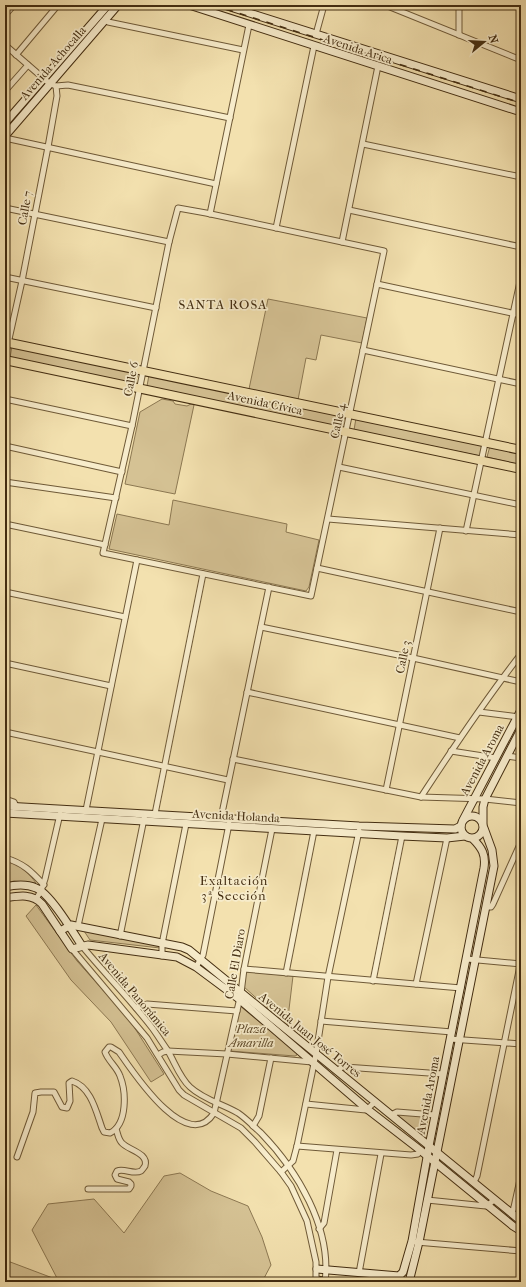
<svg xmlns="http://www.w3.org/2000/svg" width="526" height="1287" font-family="'IM FELL French Canon',serif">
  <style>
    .green { fill: #d5c294; stroke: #8c7852 }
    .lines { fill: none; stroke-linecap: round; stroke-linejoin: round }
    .street-casing { stroke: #6f5a38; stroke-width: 7 }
    .secondary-casing { stroke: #432d11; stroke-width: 9 }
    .primary-casing { stroke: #432d11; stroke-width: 10 }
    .street { stroke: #f7eccb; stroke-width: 5 }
    .secondary { stroke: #f7eccb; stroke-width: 7 }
    .primary { stroke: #f3e1af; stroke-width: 8 }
    .rail { stroke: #432d11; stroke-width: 1.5; stroke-dasharray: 7 7; stroke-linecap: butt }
    .labels { text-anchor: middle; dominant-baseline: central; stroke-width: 3.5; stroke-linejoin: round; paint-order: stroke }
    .street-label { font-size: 12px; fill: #432d11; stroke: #f7eccb }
    .park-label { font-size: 12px; font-style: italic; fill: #604b2b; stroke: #f7eccb }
    .neighbourhood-label { font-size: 13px; letter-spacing: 1px; fill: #432d11; stroke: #f7eccb }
  </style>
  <rect width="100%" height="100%" fill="#f3e1af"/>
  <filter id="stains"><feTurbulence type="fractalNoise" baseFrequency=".005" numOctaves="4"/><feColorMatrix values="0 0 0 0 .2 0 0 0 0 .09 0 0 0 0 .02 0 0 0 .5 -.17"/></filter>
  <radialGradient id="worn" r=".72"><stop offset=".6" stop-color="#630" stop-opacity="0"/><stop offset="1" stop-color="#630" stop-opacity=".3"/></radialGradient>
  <g class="green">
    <polygon points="268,299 367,318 362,343 321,335 316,360 306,358 298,400 249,389"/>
    <polygon points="12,346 138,373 135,384 10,358"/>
    <polygon points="149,375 345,416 342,428 147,386"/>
    <polygon points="162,399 173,401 175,404 187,406 191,404 194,405 175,494 125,484 140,412"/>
    <polygon points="356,418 482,444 480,456 354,430"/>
    <polygon points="490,446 521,452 521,465 487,457"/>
    <polygon points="173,500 287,524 286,532 319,540 309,587 306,591 109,549 117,514 169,525"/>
    <path d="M5,861C18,863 29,873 36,883L14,881L5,883Z"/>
    <polygon points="36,905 77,961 129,1019 164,1074 151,1082 111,1022 71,980 26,916"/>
    <polygon points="82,928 160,944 160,948 90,940"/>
    <polygon points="248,972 293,976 287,1026 243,986 245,973"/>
    <polygon points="240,1006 297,1053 297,1055 295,1056 230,1051"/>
    <polygon points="399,1114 425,1116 428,1118 425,1136 421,1137 396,1116"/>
    <polygon points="180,1173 211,1191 248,1206 262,1237 271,1265 262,1282 5,1282 5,1260 58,1280 32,1230 48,1204 94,1199 124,1233 164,1176"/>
  </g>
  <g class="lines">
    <defs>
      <g id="street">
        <polyline points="385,5 521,60"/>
        <polyline points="5,15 14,5"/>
        <polyline points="105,20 108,22 243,50"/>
        <polyline points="316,34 324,5"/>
        <polyline points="459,35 459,5"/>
        <polyline points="5,45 50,84 56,86 68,85 230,118"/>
        <polyline points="16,55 58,5"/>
        <polyline points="5,91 28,65"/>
        <polyline points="5,138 216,184"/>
        <polyline points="363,144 521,177"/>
        <polyline points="5,208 169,242"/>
        <polygon points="178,208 206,213 384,251 311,596 103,553 132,426 169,242"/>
        <polyline points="349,210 521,247"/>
        <polyline points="210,214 249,25"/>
        <polyline points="276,228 314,46"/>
        <polyline points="342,242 378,66"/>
        <polyline points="5,277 156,308"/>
        <polyline points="377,284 521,315"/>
        <polyline points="363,350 521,384"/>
        <polyline points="5,357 22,281 48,147 57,96 56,86"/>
        <polyline points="5,399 132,426"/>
        <polyline points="5,446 122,472"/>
        <polyline points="339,467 521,505"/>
        <polyline points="5,482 116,498"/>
        <polyline points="328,519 521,535"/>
        <polyline points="5,524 105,545"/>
        <polyline points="466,531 521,277"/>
        <polyline points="317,568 521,612"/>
        <polyline points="5,592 125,617"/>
        <polyline points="261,627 413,658 521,682"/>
        <polyline points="5,663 111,686"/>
        <polyline points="247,692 460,738"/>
        <polyline points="479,712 519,717"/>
        <polyline points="5,732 228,780"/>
        <polyline points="451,751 496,758"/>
        <polyline points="507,756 521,758"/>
        <polyline points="233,759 421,797 485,799 521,803"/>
        <polyline points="386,790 440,528"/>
        <path d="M421,797C453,748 485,700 521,654"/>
        <polyline points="5,799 14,802 16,806"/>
        <polyline points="86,810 137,560"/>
        <polyline points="155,814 203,574"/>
        <polyline points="221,818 269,587"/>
        <path d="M5,858C23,863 31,871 44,885"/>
        <polyline points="36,899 41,891 45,879 60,814"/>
        <polyline points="486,907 491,907 493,904 521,842"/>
        <polyline points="78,926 102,819"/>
        <polyline points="120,936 145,814"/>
        <path d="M82,946C105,974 131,1000 153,1029C158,1036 163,1044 168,1051C175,1063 180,1078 190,1087C204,1100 223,1104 238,1113C247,1119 254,1127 261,1133C297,1170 332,1228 325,1282"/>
        <polyline points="72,949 147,1038 179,1090 184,1095 241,1128 255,1142 281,1172 291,1186 307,1221 316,1262 316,1282"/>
        <polyline points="162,956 162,944 186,824"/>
        <polyline points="467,959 521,964"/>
        <polyline points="196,967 203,955 229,824"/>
        <polyline points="244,969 461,988"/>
        <polyline points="286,973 314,831"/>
        <polyline points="373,981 402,836"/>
        <polyline points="416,984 447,838"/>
        <polyline points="136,1008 140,1006 147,1004 237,1011"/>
        <polyline points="321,1021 452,1032"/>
        <polyline points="450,1039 521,1044"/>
        <polyline points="158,1055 163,1052 168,1051 227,1054 312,1062"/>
        <polyline points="337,1071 342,1067 345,1067 443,1074"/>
        <polyline points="306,1104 366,1110 375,1102"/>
        <polyline points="391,1115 397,1112 435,1115"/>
        <polyline points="253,1126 259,1116 271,1058"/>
        <polyline points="297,1146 411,1155 418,1154 420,1150"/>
        <path d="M17,1157L33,1112L35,1093L41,1092H54L62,1107L67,1108L70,1101L69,1083L72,1081C91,1087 96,1111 102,1128L104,1132L110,1133C128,1124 126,1091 120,1076C117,1067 108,1061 105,1052L109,1047H111L119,1052C133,1072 187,1155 214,1113L241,993L244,969L272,829"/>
        <polyline points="281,1172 293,1161 297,1146 316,1054 328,977 359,831"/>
        <polyline points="474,1182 477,1176 521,961"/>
        <path d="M88,1189H129L131,1186V1184L129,1182L117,1179L115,1175L117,1171C124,1168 134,1175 141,1171C143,1169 144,1167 145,1166C149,1153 128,1150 122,1143C118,1139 118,1134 116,1129"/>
        <polyline points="427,1200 486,1206 488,1205 494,1200"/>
        <polyline points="512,1214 514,1207 521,1175"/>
        <polyline points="319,1229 324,1223 337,1150"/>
        <polyline points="416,1242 521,1251"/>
        <polyline points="359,1273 381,1154"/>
      </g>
      <g id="secondary">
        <polyline points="189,5 521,112"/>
        <polyline points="224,5 521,99"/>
        <polyline points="5,123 108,5"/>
        <polyline points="5,136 118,5"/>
        <polyline points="5,806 359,826 455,829 461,826"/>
        <polyline points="5,813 402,836 447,838 465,836"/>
        <circle cx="472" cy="827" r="11"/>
        <polyline points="463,820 521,710"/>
        <polyline points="483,825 483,807 485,799 521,729"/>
        <path d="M5,887C14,885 27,884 36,888C50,893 73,932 82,946"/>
        <path d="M5,898C18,896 32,893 42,904L72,949L88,945L177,957L196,967L239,999L367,1109L420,1150L513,1226L521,1231"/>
        <polyline points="60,931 71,925 182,947 189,950 521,1221"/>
        <path d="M317,1269L399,1276L403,1272L412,1241L429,1146L484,868C486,855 482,848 473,839"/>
        <polyline points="317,1280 329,1282"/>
        <polyline points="409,1282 419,1242 494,866 492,850 484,828"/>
      </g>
      <g id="primary">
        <polyline points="5,342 521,450"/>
        <polyline points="5,360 521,469"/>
      </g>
    </defs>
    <use href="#street" class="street-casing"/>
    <use href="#secondary" class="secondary-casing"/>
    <use href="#primary" class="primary-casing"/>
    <use href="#street" class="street"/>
    <use href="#secondary" class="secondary"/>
    <use href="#primary" class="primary"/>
    <polyline class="rail" points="213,5 521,103"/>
  </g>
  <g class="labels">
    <g class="street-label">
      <text transform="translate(358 49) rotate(18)">Avenida Arica</text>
      <text transform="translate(53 63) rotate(-49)">Avenida Achocalla</text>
      <text transform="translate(25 208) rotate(-79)">Calle 7</text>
      <text transform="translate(131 379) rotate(-79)">Calle 6</text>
      <text transform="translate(265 403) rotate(12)">Avenida Cívica</text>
      <text transform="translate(338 421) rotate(-78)">Calle 4</text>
      <text transform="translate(403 657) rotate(-78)">Calle 3</text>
      <text transform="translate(482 760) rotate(-62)">Avenida Aroma</text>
      <text transform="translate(236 816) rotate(3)">Avenida Holanda</text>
      <text transform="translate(235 964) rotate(-80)">Calle El Diaro</text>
      <text transform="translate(135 994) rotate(50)">Avenida Panorámica</text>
      <text transform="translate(310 1035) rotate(39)">Avenida Juan José Torres</text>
      <text transform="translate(428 1095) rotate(-79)">Avenida Aroma</text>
    </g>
    <g class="park-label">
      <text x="251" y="1029">Plaza<tspan x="251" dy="14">Amarilla</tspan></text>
    </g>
    <g class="neighbourhood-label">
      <text x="223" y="304">SANTA ROSA</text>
      <text x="234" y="880">Exaltación<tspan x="234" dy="15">3ª Sección</tspan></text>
    </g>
  </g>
  <rect width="526" height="1287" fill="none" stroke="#f3e1af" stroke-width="20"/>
  <rect x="6" y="6" width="514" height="1275" fill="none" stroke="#432d11" stroke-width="2"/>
  <rect x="10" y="10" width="506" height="1267" fill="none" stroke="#432d11"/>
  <g transform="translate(484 42) rotate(72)" stroke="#f7eccb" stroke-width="3" paint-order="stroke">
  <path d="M0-3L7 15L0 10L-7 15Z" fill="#432d11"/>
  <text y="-6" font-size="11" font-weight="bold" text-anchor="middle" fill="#432d11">N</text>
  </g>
  <rect width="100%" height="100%" filter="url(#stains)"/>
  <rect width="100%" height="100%" fill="url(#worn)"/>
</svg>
